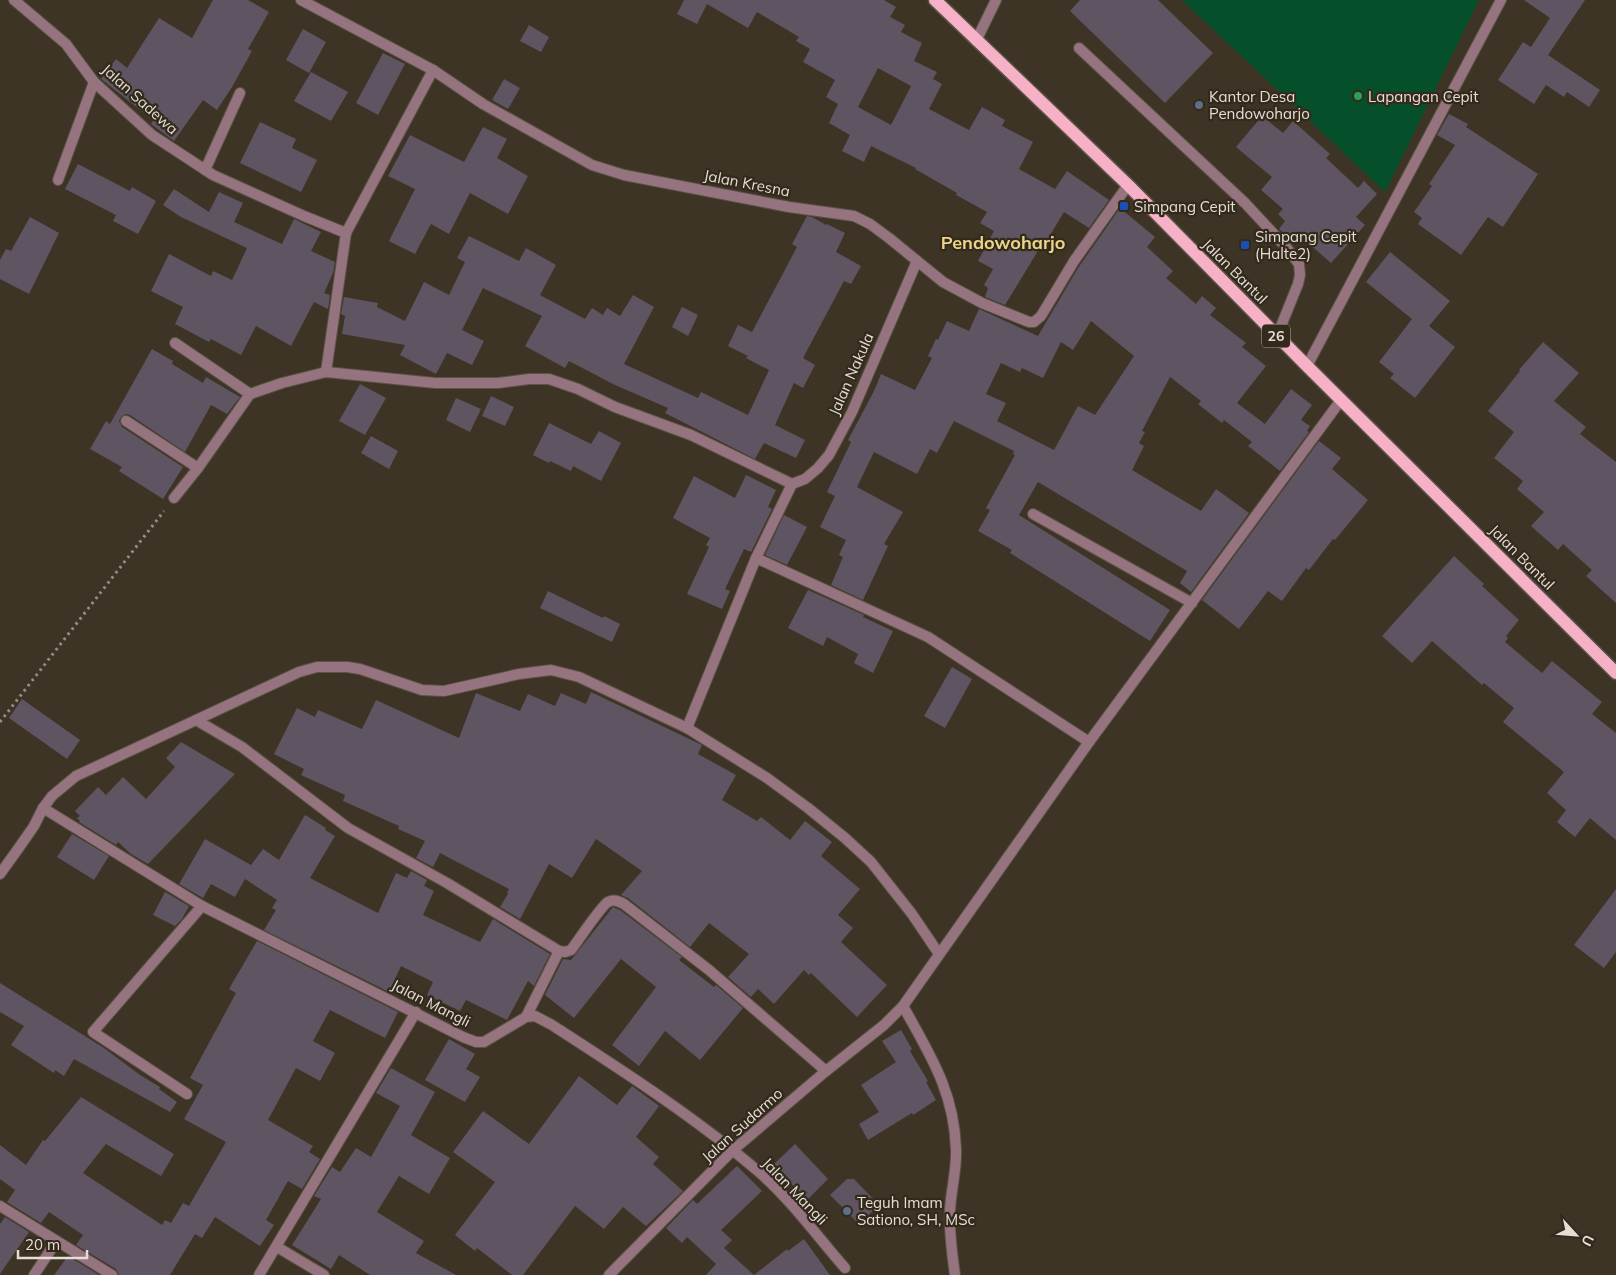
<svg xmlns="http://www.w3.org/2000/svg" width="1616" height="1275" font-family="Mulish,sans-serif">
  <style>
    .green { fill: #064f2b }
    .building { fill: #5f5462; fill-rule: evenodd }
    .lines { fill: none; stroke-linecap: round; stroke-linejoin: round }
    .service-casing { stroke: #5b5346; stroke-width: 12 }
    .minor-casing { stroke: #5b5346; stroke-width: 12 }
    .primary-casing { stroke: #5b5346; stroke-width: 15 }
    .path { stroke: #968e84; stroke-width: 3; stroke-dasharray: 2.5 4; stroke-linecap: butt }
    .service { stroke: #96747f; stroke-width: 10 }
    .minor { stroke: #96747f; stroke-width: 10 }
    .primary { stroke: #f6b1c7; stroke-width: 12 }
    .leisure-dot { fill: #2e9e5b; stroke: #332a1c; stroke-width: 2 }
    .service-dot { fill: #5c6f8a; stroke: #332a1c; stroke-width: 2 }
    .transit-dot { fill: #1a4fb4; stroke: #332a1c; stroke-width: 2 }
    .labels { text-anchor: middle; dominant-baseline: central; stroke-width: 4.5; stroke-linejoin: round; paint-order: stroke }
    .shield { fill: #332a1c; stroke: #afa89e; stroke-width: 1 }
    .shield-label { font-size: 14px; font-weight: bold; fill: #e4ded6 }
    .poi-label { font-size: 15px; fill: #e4ded6; stroke: #332a1c; text-anchor: start }
    .street-label { font-size: 15px; fill: #e4ded6; stroke: #332a1c }
    .quarter-label { font-size: 18px; font-weight: bold; fill: #ecd487; stroke: #332a1c }
  </style>
  <rect width="100%" height="100%" fill="#3d3426"/>
  <polygon class="green" points="1182,0 1479,0 1385,192"/>
  <g class="building">
    <polygon points="213,0 248,0 269,12 248,49 252,51 232,87 217,110 203,100 174,141 151,124 153,120 101,79 116,59 127,68 159,18 192,38"/>
    <path d="M684,0H884L896,7L890,17L905,25L901,32L922,43L914,61L937,72L933,79L942,84L929,109L969,130L982,107L1005,120L1002,126L1033,142L1019,169L1055,189L1067,171L1109,200L1089,228L1064,212L1043,247L1041,246L1005,305L985,297L988,288L984,285L993,269L978,261L994,231L980,223L987,212L956,195L957,193L915,169L916,168L871,146L864,162L842,151L850,135L829,123L838,104L826,97L835,80L803,62L810,49L796,41L799,37L757,12L748,28L707,4L697,24L677,14ZM878,68L911,86L891,125L858,107Z"/>
    <polygon points="1080,0 1158,0 1213,53 1165,103 1070,11"/>
    <polygon points="1524,0 1585,0 1548,55 1600,90 1589,107 1567,92 1564,97 1546,85 1534,104 1498,80 1523,42 1531,47 1550,18"/>
    <polygon points="529,25 549,37 541,52 520,41"/>
    <polygon points="303,29 326,42 309,73 286,60"/>
    <polygon points="383,53 405,64 378,115 356,103"/>
    <polygon points="311,72 348,92 331,121 294,101"/>
    <polygon points="504,79 520,88 508,109 492,100"/>
    <polygon points="1449,114 1468,124 1466,127 1538,174 1503,227 1488,217 1461,255 1418,224 1422,218 1414,212 1432,186 1429,184 1455,145 1437,135"/>
    <polygon points="1262,116 1283,133 1293,121 1330,154 1326,158 1358,188 1364,181 1377,194 1356,217 1365,225 1331,263 1299,235 1293,242 1279,229 1285,221 1278,214 1283,209 1261,190 1272,177 1236,147"/>
    <polygon points="260,122 296,139 292,148 317,160 301,192 240,163"/>
    <polygon points="483,127 507,139 497,158 528,176 508,214 470,193 449,234 431,224 415,254 389,241 415,189 388,176 410,135 464,162"/>
    <polygon points="78,164 130,191 132,187 156,201 138,234 113,221 116,215 65,189"/>
    <polygon points="174,189 209,212 219,192 243,203 234,222 282,244 294,219 321,232 311,251 335,262 333,273 324,293 330,295 328,309 314,302 291,346 256,326 241,355 211,339 209,342 175,324 183,307 151,291 169,254 211,276 213,271 232,280 247,248 181,217 163,205"/>
    <path d="M1120,208L1155,237L1147,247L1173,271L1166,278L1196,304L1202,296L1216,308L1210,315L1246,343L1242,347L1266,366L1237,403L1265,424L1291,389L1312,405L1301,420L1310,426L1307,431L1309,432L1280,471L1248,446L1252,442L1224,420L1222,423L1198,404L1201,401L1170,377L1142,431L1145,432L1139,443L1144,446L1132,470L1201,511L1216,489L1249,513L1191,592L1180,583L1187,571L1038,482L1019,515L1170,610L1150,641L1010,553L1012,550L978,531L990,510L986,508L1015,455L1013,454L1014,451L954,421L937,453L930,449L917,474L874,452L857,487L903,512L884,544L888,546L863,600L831,585L843,557L839,555L846,540L820,527L835,496L827,492L851,442L848,440L874,391L881,374L915,390L932,358L928,356L936,339L938,340L947,321L969,331L979,309L1038,336L1078,268ZM1091,321L1134,356L1095,415L1078,406L1054,450L997,421L1006,403L986,394L1001,363L1020,372L1022,368L1043,378L1061,342L1073,350Z"/>
    <polygon points="807,216 812,217 826,225 827,224 845,233 836,252 861,266 851,284 844,281 803,358 815,365 803,388 794,383 775,425 805,440 796,458 764,443 755,459 665,413 668,408 615,385 569,361 565,368 525,346 542,316 483,288 462,330 484,341 472,365 447,353 436,374 400,355 405,345 342,334 345,316 341,314 344,297 378,303 377,307 405,321 424,282 449,295 465,262 457,258 469,236 519,261 526,248 556,265 540,295 585,319 592,308 603,315 607,308 620,316 633,295 654,307 624,364 698,398 701,392 748,415 769,370 746,358 748,356 728,346 738,325 752,332 797,247 792,244"/>
    <polygon points="30,217 59,233 29,294 0,279 0,260 6,249 11,251"/>
    <polygon points="1390,252 1450,301 1429,326 1455,347 1415,398 1390,378 1394,374 1379,362 1412,319 1366,282"/>
    <polygon points="682,307 698,315 688,336 672,327"/>
    <polygon points="1543,342 1579,373 1554,401 1586,427 1580,434 1616,462 1616,603 1586,576 1592,570 1563,544 1558,550 1531,526 1544,512 1517,489 1523,481 1494,458 1514,432 1488,411 1520,371 1519,370"/>
    <polygon points="152,349 173,361 172,364 203,383 206,377 240,397 227,414 211,405 185,452 130,415 126,414 121,417 119,421 122,427 183,467 163,499 119,471 122,467 90,449 106,421 110,424"/>
    <polygon points="360,384 386,398 365,435 339,421"/>
    <polygon points="491,396 514,407 505,426 482,416"/>
    <polygon points="456,398 481,409 470,432 446,420"/>
    <polygon points="549,423 591,444 599,431 621,443 601,481 573,466 571,471 550,461 549,463 533,455"/>
    <polygon points="371,436 398,451 389,469 361,453"/>
    <polygon points="1319,441 1341,458 1332,469 1368,500 1335,540 1333,539 1309,570 1306,568 1282,601 1268,591 1239,629 1202,600"/>
    <polygon points="746,475 776,490 768,507 772,509 751,552 744,549 725,589 730,591 722,609 687,594 709,547 706,545 710,538 673,518 694,476 735,498"/>
    <polygon points="784,515 807,527 787,565 765,555"/>
    <polygon points="1454,556 1484,584 1482,586 1519,620 1506,636 1508,638 1505,642 1542,673 1552,661 1602,702 1592,714 1616,733 1616,840 1590,818 1575,837 1557,822 1566,810 1547,793 1564,772 1503,722 1514,708 1484,683 1482,685 1432,641 1412,663 1382,636"/>
    <polygon points="808,590 864,615 863,617 893,631 873,673 854,663 858,654 827,637 823,646 788,628"/>
    <polygon points="548,591 603,618 604,616 620,624 612,642 540,608"/>
    <polygon points="952,667 972,679 945,728 924,716"/>
    <polygon points="591,692 702,745 698,754 736,775 722,800 757,821 761,817 790,840 805,821 832,842 821,856 860,889 838,915 853,928 841,942 887,985 857,1017 811,973 809,975 804,970 774,1004 758,989 751,997 728,977 749,954 709,923 690,947 628,898 621,895 642,871 596,839 572,878 549,864 520,919 500,907 508,894 507,893 509,889 440,853 433,867 416,858 425,841 398,829 399,826 343,801 345,795 301,775 304,769 274,754 297,708 315,717 318,710 362,729 376,700 459,738 476,693 520,711 528,694 555,706 561,693 586,704"/>
    <polygon points="22,699 80,740 67,759 9,718"/>
    <polygon points="181,742 235,774 148,864 131,854 118,842 116,845 79,822 80,821 77,818 80,816 75,811 98,787 106,795 123,777 146,799 175,767 166,758"/>
    <polygon points="305,815 326,828 325,830 335,836 310,878 378,913 396,873 407,878 411,871 427,880 424,886 434,891 423,915 480,942 493,919 550,954 534,986 528,981 507,1020 466,1000 460,1011 427,995 433,982 401,966 389,992 264,930 276,910 272,908 277,900 245,879 235,897 211,884 203,898 179,884 205,839 251,865 263,849 279,860"/>
    <polygon points="72,834 109,856 94,880 57,857"/>
    <polygon points="1616,889 1616,952 1604,968 1574,945"/>
    <polygon points="165,892 189,906 182,919 175,926 153,915"/>
    <polygon points="613,907 620,910 682,957 679,960 714,987 716,985 743,1008 700,1060 665,1031 639,1066 612,1045 656,987 621,959 574,1018 545,995 563,959 571,960"/>
    <polygon points="257,941 398,1012 385,1038 330,1010 313,1041 335,1053 320,1081 296,1068 268,1120 313,1146 309,1152 320,1159 302,1189 288,1181 266,1220 274,1225 260,1246 215,1217 202,1238 195,1234 170,1275 119,1275 116,1269 76,1245 83,1235 49,1212 41,1223 7,1202 15,1190 0,1179 0,1145 26,1165 43,1140 45,1141 81,1097 174,1154 161,1176 106,1144 83,1173 162,1225 165,1220 171,1223 183,1203 189,1206 226,1142 184,1119 203,1085 190,1078 236,993 229,989"/>
    <polygon points="0,983 104,1048 140,1075 160,1087 159,1089 177,1102 170,1112 74,1059 64,1076 55,1070 54,1073 11,1045 24,1026 0,1012"/>
    <polygon points="901,1030 912,1049 910,1051 928,1081 926,1082 936,1100 913,1115 912,1113 868,1140 859,1124 879,1112 861,1085 896,1062 882,1041"/>
    <polygon points="449,1039 475,1054 466,1069 480,1077 465,1102 425,1080"/>
    <polygon points="391,1068 435,1092 411,1135 450,1158 429,1194 399,1176 377,1212 424,1241 416,1253 456,1275 370,1275 339,1255 331,1269 292,1245 321,1199 314,1196 332,1167 340,1172 356,1148 371,1157 400,1106 376,1093"/>
    <polygon points="579,1076 617,1105 632,1086 659,1106 636,1137 659,1157 653,1164 683,1191 646,1226 623,1207 604,1229 575,1206 523,1275 512,1275 477,1248 475,1251 455,1235 495,1182 453,1152 483,1111 529,1144"/>
    <polygon points="795,1144 828,1179 807,1200 773,1165"/>
    <polygon points="737,1166 762,1191 721,1230 732,1240 724,1248 754,1275 706,1275 716,1264 687,1237 682,1243 666,1228 693,1200 697,1204"/>
    <polygon points="847,1179 854,1179 879,1205 859,1224 830,1195"/>
    <polygon points="5,1217 29,1232 0,1274 0,1224"/>
    <polygon points="804,1239 830,1275 754,1275 787,1249 788,1251"/>
    <polygon points="68,1256 99,1275 54,1275"/>
  </g>
  <g class="lines">
    <defs>
      <polyline id="service" points="1033,514 1192,603"/>
      <g id="minor">
        <polyline points="14,0 66,44 94,82 152,135 213,175 304,216 346,233"/>
        <polyline points="301,0 433,70 483,104 592,165 624,175 789,207 854,216 870,224 889,238 943,282 982,303 1029,322 1034,322 1041,316 1074,261 1128,185"/>
        <polyline points="976,41 996,0"/>
        <polyline points="1079,48 1245,203 1286,247 1299,264 1300,275 1298,284 1277,336"/>
        <polyline points="205,170 240,93"/>
        <polyline points="58,180 94,82"/>
        <polyline points="175,343 250,394"/>
        <polyline points="1307,366 1501,0"/>
        <polyline points="326,372 346,233 433,70"/>
        <polyline points="126,421 198,468"/>
        <polyline points="792,484 805,479 818,468 829,455 852,412 917,261"/>
        <polyline points="174,498 198,468 250,394 282,383 326,372 435,383 498,383 529,379 549,379 578,389 615,407 691,435 792,484"/>
        <polyline points="756,558 928,637 1089,742"/>
        <path d="M196,720L242,747L348,828L447,883L559,951L565,952L571,950C578,941 601,906 608,902C614,899 618,901 624,904L709,970L826,1071"/>
        <polyline points="687,728 756,558 792,484"/>
        <path d="M43,808L202,906L463,1037L476,1042H484L526,1017L535,1016L552,1025C623,1071 695,1117 759,1172C791,1200 817,1236 845,1268"/>
        <polyline points="0,874 18,849 34,826 43,808 52,796 76,776 299,672 317,667 347,667 360,669 422,690 444,691 519,674 551,670 579,677 687,728 767,778 808,808 845,838 871,862 912,914 939,954"/>
        <path d="M903,1006C930,1055 954,1091 956,1149C957,1169 951,1190 950,1210C949,1231 952,1254 955,1275"/>
        <polyline points="526,1017 559,951"/>
        <polyline points="187,1094 93,1032 202,906"/>
        <polyline points="0,1206 112,1275"/>
        <polyline points="277,1247 324,1275"/>
        <polyline points="34,1275 56,1242"/>
        <polyline points="259,1275 416,1012"/>
        <polyline points="609,1275 732,1151 826,1071 884,1025 903,1006 1089,742 1341,400"/>
      </g>
      <polyline id="primary" points="935,0 1128,185 1307,366 1616,673"/>
    </defs>
    <use href="#service" class="service-casing"/>
    <use href="#minor" class="minor-casing"/>
    <use href="#primary" class="primary-casing"/>
    <polyline class="path" points="0,722 164,511"/>
    <use href="#service" class="service"/>
    <use href="#minor" class="minor"/>
    <use href="#primary" class="primary"/>
  </g>
  <circle class="leisure-dot" cx="1358" cy="96" r="5"/>
  <g class="service-dot">
    <circle cx="1199" cy="105" r="5"/>
    <circle cx="847" cy="1211" r="5"/>
  </g>
  <g class="transit-dot">
    <rect x="1119" y="201" width="10" height="10" rx="2.5"/>
    <rect x="1240" y="240" width="10" height="10" rx="2.5"/>
  </g>
  <g class="labels">
    <rect class="shield" x="1262" y="324.5" width="28" height="23" rx="4"/>
    <g class="shield-label">
      <text x="1276" y="336">26</text>
    </g>
    <g class="poi-label">
      <text x="1209" y="96">Kantor Desa<tspan x="1209" dy="17">Pendowoharjo</tspan></text>
      <text x="1368" y="96">Lapangan Cepit</text>
      <text x="1134" y="206">Simpang Cepit</text>
      <text x="1255" y="236">Simpang Cepit<tspan x="1255" dy="17">(Halte2)</tspan></text>
      <text x="857" y="1202">Teguh Imam<tspan x="857" dy="17">Sationo, SH, MSc</tspan></text>
    </g>
    <g class="street-label">
      <text transform="translate(140 99) rotate(42)">Jalan Sadewa</text>
      <text transform="translate(747 183) rotate(11)">Jalan Kresna</text>
      <text transform="translate(1235 271) rotate(45)">Jalan Bantul</text>
      <text transform="translate(851 374) rotate(-66)">Jalan Nakula</text>
      <text transform="translate(1522 557) rotate(45)">Jalan Bantul</text>
      <text transform="translate(431 1003) rotate(27)">Jalan Mangli</text>
      <text transform="translate(742 1125) rotate(-42)">Jalan Sudarmo</text>
      <text transform="translate(795 1191) rotate(46)">Jalan Mangli</text>
    </g>
    <g class="quarter-label">
      <text x="1003" y="242">Pendowoharjo</text>
    </g>
  </g>
  <g transform="translate(1576 1235) rotate(116)" stroke="#332a1c" stroke-width="4" paint-order="stroke">
  <path d="M0-4L9 19L0 12L-9 19Z" fill="#e4ded6"/>
  <text y="-8" font-size="14" font-weight="bold" text-anchor="middle" fill="#e4ded6">U</text>
  </g>
  <path d="M18 1250v8h69v-8" fill="none" stroke="#e4ded6" stroke-width="2.5"/>
  <text x="25" y="1250" font-size="15" fill="#e4ded6" stroke="#332a1c" stroke-width="4" paint-order="stroke">20 m</text>
</svg>
